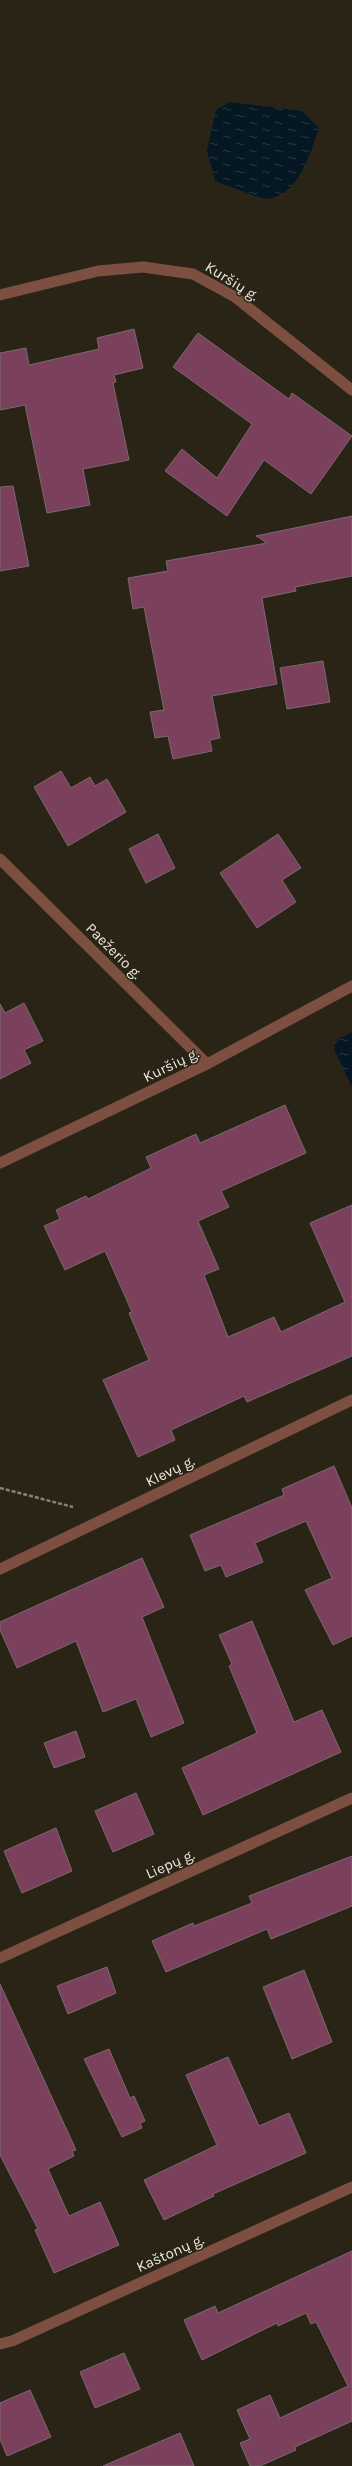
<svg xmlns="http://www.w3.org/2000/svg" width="352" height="2466" font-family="Karla,sans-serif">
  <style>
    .water { fill: url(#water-ripples) }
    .building { fill: #7b415c; stroke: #7b6970 }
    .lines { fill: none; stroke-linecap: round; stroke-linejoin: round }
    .path { stroke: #888378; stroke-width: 2.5; stroke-dasharray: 4 2; stroke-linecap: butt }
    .minor { stroke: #7d4f41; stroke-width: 11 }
    .labels { text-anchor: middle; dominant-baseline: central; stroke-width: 3; stroke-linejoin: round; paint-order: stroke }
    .street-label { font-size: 15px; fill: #ebe8df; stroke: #2a2417 }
  </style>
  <defs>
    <pattern id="water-ripples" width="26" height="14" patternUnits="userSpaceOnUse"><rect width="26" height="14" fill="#041723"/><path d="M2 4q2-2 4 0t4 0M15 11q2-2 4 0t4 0" fill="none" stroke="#293942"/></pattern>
  </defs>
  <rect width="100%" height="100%" fill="#2a2417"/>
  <g class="water">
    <path d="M230,102L302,111L319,128C310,154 299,195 267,199C260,199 224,184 215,181L207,150L216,110Z"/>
    <polygon points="352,1032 352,1087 333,1047 339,1039"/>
  </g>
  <g class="building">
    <polygon points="134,329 143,368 114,375 116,382 113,383 129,460 83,469 90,505 47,513 25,405 0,410 0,353 26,348 29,365 99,349 97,338"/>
    <polygon points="198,333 289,399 292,393 352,436 311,494 264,460 227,516 165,471 182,449 217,478 252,424 173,367"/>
    <polygon points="13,486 29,566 0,571 0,487"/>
    <polygon points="352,516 352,576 295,587 296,591 262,598 277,684 212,696 220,738 210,740 212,751 173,759 168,736 155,738 150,712 164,710 144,607 133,609 128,578 168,571 166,561 267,543 256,536"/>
    <polygon points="323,661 330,702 287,709 280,668"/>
    <polygon points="61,771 71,788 90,777 95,786 107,779 126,812 68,846 34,787"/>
    <polygon points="158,834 175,868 146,883 129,849"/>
    <polygon points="278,834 301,868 282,880 296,902 257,928 220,873"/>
    <polygon points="24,1003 43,1041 24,1050 31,1063 0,1079 0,1004 5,1013"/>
    <polygon points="285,1105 306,1153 221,1191 229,1207 198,1221 219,1269 204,1275 228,1337 274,1317 281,1332 345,1302 310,1223 352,1205 352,1356 247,1402 244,1396 171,1430 175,1440 138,1457 103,1380 149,1360 129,1313 132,1312 105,1251 65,1270 44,1226 60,1219 56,1210 86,1196 88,1199 151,1168 146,1157 196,1134 200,1143"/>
    <polygon points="334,1466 352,1508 352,1636 333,1645 305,1590 332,1578 306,1521 255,1543 263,1562 226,1577 221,1565 205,1571 190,1535 284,1495 282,1489"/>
    <polygon points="142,1558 164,1607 142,1617 184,1723 151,1737 136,1699 103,1712 76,1641 17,1668 0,1630 0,1622"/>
    <polygon points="252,1621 294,1722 322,1710 341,1752 203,1815 182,1768 257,1733 229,1666 232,1664 219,1635"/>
    <polygon points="76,1731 85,1757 54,1768 44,1743"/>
    <polygon points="136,1793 154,1834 113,1852 95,1811"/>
    <polygon points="56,1828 72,1871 22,1893 4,1851"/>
    <polygon points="352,1856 352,1906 271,1939 267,1929 166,1972 152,1941 193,1923 194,1926 252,1903 249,1896"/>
    <polygon points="107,1967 116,1993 68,2014 57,1986"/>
    <polygon points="304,1970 332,2042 292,2059 263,1987"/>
    <polygon points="0,1984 76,2150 72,2151 74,2156 48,2169 69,2216 100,2202 119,2245 54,2273 35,2230 38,2229 0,2155"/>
    <polygon points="109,2049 130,2098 134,2096 145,2121 140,2123 142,2128 122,2137 84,2059"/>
    <polygon points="228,2057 259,2126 289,2113 306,2153 213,2194 214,2196 164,2220 144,2180 217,2145 186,2075"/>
    <polygon points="352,2251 352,2421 295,2447 296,2450 260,2466 250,2466 240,2443 250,2439 237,2410 270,2395 280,2418 348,2386 316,2322 311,2324 306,2313 278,2326 277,2323 202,2360 184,2320 215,2306 218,2313"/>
    <polygon points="124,2353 140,2389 95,2408 80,2372"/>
    <polygon points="30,2390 51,2437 7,2456 0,2439 0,2403"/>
    <polygon points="180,2433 194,2466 103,2466"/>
  </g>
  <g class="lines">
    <polyline class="path" points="0,1488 73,1507"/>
    <g class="minor">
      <polyline points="0,295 98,271 143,267 193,274 235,297 352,390"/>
      <polyline points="0,859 207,1064"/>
      <polyline points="0,1163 207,1064 352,986"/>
      <polyline points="0,1569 352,1400"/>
      <polyline points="0,1958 352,1798"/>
      <polyline points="0,2344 12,2341 352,2187"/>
    </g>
  </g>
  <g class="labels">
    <g class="street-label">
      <text transform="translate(232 281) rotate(32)">Kuršių g.</text>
      <text transform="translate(114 951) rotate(45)">Paežerio g.</text>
      <text transform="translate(171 1065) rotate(-26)">Kuršių g.</text>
      <text transform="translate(170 1471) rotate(-26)">Klevų g.</text>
      <text transform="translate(170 1864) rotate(-24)">Liepų g.</text>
      <text transform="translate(170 2253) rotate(-24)">Kaštonų g.</text>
    </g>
  </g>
</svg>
